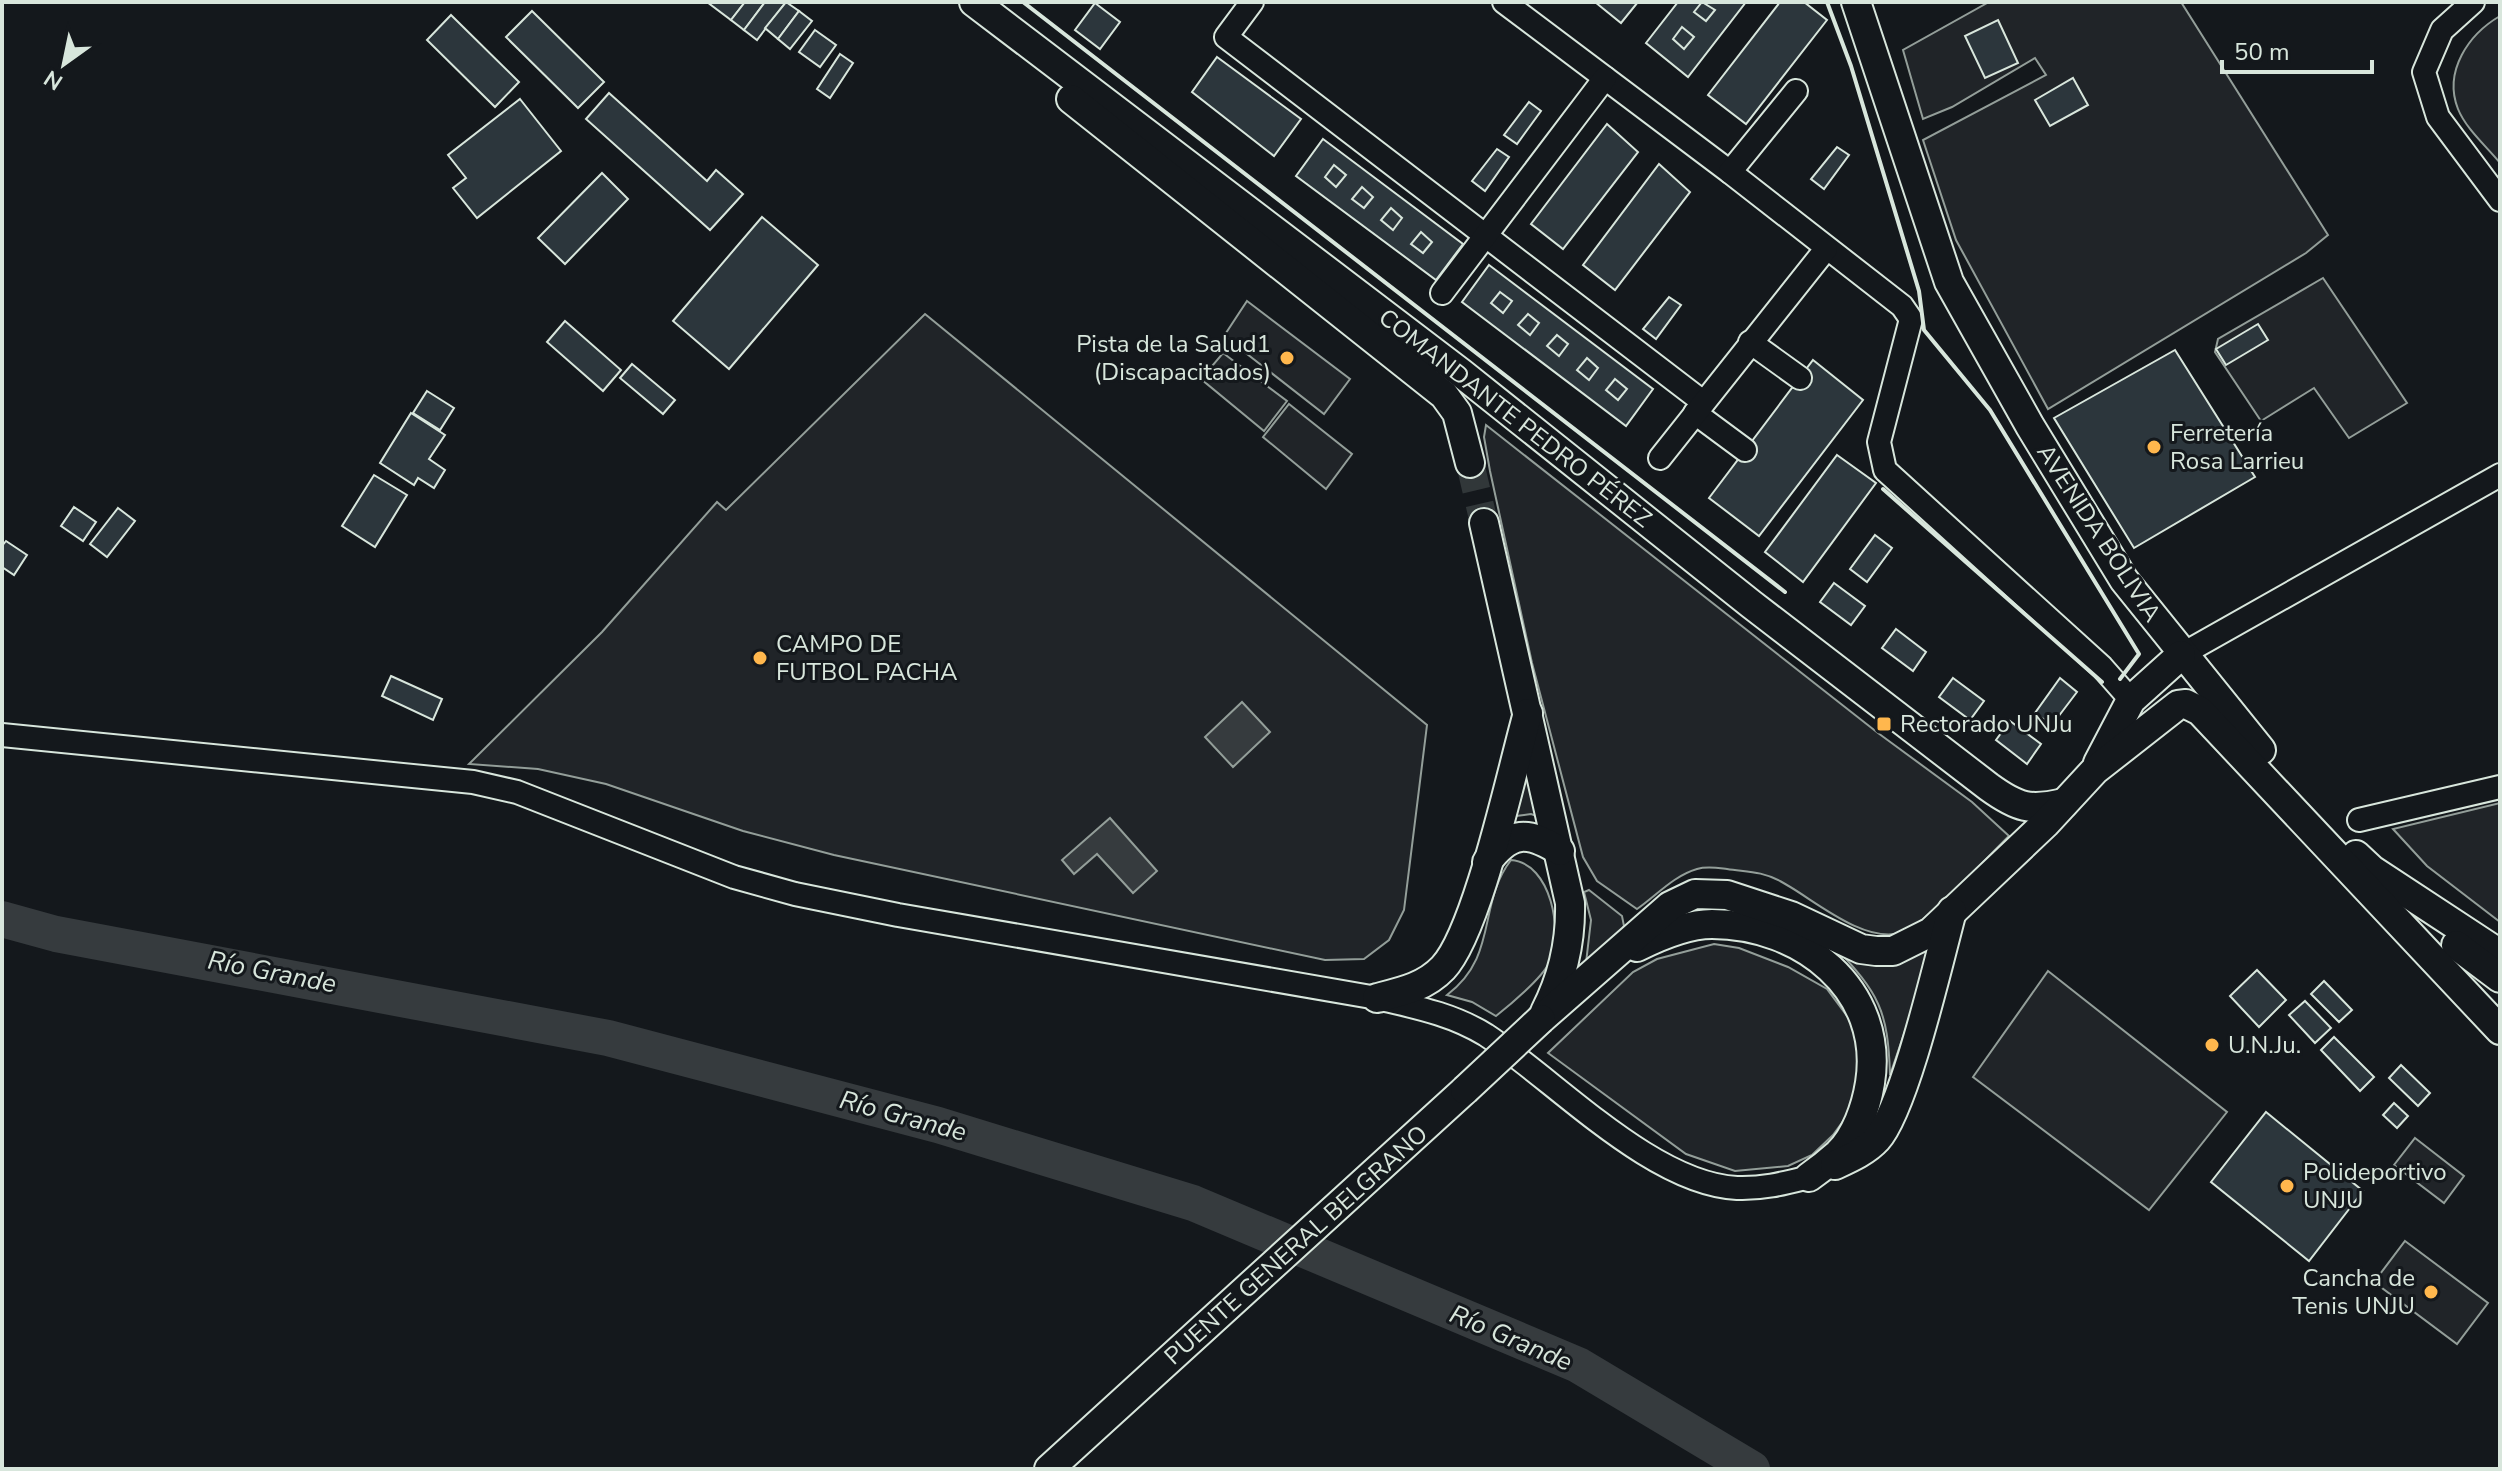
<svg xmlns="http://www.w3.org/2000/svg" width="2502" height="1471" font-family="'Nunito Sans',sans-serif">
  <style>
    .green { fill: #202428; stroke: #939e99; stroke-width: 2 }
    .water { fill: #363b3e; stroke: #939e99; stroke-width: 2 }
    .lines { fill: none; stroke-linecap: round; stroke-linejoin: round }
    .river { stroke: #363b3e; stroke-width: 36 }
    .building { fill: #2c363c; stroke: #d8e6dc; stroke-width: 2 }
    .major-tunnel { stroke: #313739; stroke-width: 28; stroke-dasharray: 28 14; stroke-linecap: butt }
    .minor-casing { stroke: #d8e6dc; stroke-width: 26 }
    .major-casing { stroke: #d8e6dc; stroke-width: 32 }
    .minor { stroke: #14181c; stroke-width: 22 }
    .major { stroke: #14181c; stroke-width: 28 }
    .major-bridge-casing { stroke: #d8e6dc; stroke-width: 32; stroke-linecap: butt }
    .major-bridge { stroke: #14181c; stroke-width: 28 }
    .wall { stroke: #d8e6dc; stroke-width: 4 }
    .poi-dot { fill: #ffb74d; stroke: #14181c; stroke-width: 3 }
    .labels { text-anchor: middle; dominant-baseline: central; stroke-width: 6; stroke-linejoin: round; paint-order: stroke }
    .poi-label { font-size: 24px; fill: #d8e6dc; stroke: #14181c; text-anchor: start }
    .street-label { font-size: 24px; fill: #d8e6dc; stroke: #14181c }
    .water-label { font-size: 26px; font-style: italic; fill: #d8e6dc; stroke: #14181c }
  </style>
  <rect width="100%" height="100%" fill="#14181c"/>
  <g class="green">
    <polygon points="1989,2 2181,2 2328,235 2306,253 2048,409 1956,240 1923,140 2046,75 2035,58 1952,107 1923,119 1903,50"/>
    <path d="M2500,16V163C2487,147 2466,129 2458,109C2443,71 2469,34 2500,16Z"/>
    <polygon points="2323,278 2407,403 2349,438 2314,388 2261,421 2215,352 2218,339"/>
    <polygon points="1247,301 1350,379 1324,414 1224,336"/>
    <polygon points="925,314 1427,725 1404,910 1389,940 1364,959 1325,960 834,855 743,831 606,784 538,769 469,764 602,632 717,502 726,510"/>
    <polygon points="1223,353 1287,401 1264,431 1201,379"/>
    <polygon points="1289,404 1352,454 1326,489 1263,437"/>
    <path d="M1486,425L1878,733L1972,802L2009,836C1987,857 1924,927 1900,933C1861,943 1811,897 1780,881C1762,871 1746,872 1727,869C1718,868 1707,866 1697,869C1673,876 1656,896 1637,909L1597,881L1583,857L1532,663L1490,471L1484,437Z"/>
    <polygon points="1525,754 1542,818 1531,814 1508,817"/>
    <polygon points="2500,803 2500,922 2427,866 2393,829"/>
    <path d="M1511,860C1551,863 1564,932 1549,963C1542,978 1510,1005 1496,1016L1472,1002L1447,995C1499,956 1477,904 1511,860Z"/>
    <polygon points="1589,890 1622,916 1624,926 1617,938 1586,963 1591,920 1584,892"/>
    <polygon points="1714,944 1739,948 1788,967 1827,989 1859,1032 1859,1086 1849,1113 1833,1135 1812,1155 1788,1166 1735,1171 1686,1154 1548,1053 1633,972 1657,959"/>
    <path d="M1934,946L1890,1075C1888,1010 1879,994 1835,947C1874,956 1898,970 1934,946Z"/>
    <polygon points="2048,971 2227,1112 2149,1210 1973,1077"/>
    <polygon points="2415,1138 2464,1176 2444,1203 2394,1165"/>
    <polygon points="2405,1241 2488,1303 2457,1344 2374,1282"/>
  </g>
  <g class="water">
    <polygon points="1242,702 1270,732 1233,767 1205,737"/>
    <polygon points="1110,818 1157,871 1133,893 1097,854 1074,874 1062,860"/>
  </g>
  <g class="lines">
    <polyline class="river" points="2,919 56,934 608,1038 938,1125 1193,1203 1578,1365 1752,1469"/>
  </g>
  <g class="building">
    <polygon points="707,2 745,2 731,20"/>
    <polygon points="745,2 765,2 744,30 731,20"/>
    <polygon points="765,2 786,2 757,40 744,30"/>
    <polygon points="786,2 799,11 778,39 765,28"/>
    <polygon points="1595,2 1638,2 1621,23"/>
    <polygon points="1678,2 1746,2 1688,77 1646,43"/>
    <polygon points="1702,2 1715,10 1706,21 1694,12"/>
    <polygon points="1780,2 1804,2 1827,20 1746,124 1708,95"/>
    <polygon points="1095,3 1120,22 1100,49 1075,30"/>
    <polygon points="532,11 604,82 578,108 506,37"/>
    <polygon points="799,11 812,21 790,49 778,39"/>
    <polygon points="451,15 519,82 495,107 427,40"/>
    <polygon points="1998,20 2018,63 1985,78 1965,36"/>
    <polygon points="1682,27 1694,37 1684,49 1673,39"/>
    <polygon points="815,30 836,45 820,67 799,52"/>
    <polygon points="840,54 853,63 830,98 817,89"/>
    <polygon points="1217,57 1301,119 1274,156 1192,92"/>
    <polygon points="2073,78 2088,105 2050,126 2035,100"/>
    <polygon points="609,93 707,181 716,170 743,194 710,230 586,119"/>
    <polygon points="520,99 561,151 477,218 453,188 466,178 448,155"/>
    <polygon points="1529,102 1541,111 1517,144 1504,135"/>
    <polygon points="1607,124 1638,152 1563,249 1531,224"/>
    <polygon points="1323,139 1463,244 1436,280 1296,176"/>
    <polygon points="1837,147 1849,155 1824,189 1811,179"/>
    <polygon points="1497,149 1509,157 1485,191 1472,181"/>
    <polygon points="1659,164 1690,192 1615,290 1583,265"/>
    <polygon points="1334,165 1346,175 1336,187 1325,177"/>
    <polygon points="602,173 628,199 565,264 538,238"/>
    <polygon points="1362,187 1373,197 1364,208 1352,199"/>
    <polygon points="1391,208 1402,218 1393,230 1381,220"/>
    <polygon points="762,217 818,265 729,369 673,321"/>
    <polygon points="1421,232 1432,242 1423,253 1411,244"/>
    <polygon points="1489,265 1653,389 1626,426 1462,302"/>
    <polygon points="1500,292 1512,301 1503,313 1491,303"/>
    <polygon points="1669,297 1681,305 1656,339 1643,329"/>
    <polygon points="1528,314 1539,323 1530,335 1518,325"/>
    <polygon points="565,321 621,370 603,391 547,342"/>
    <polygon points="2258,324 2268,340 2226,365 2216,349"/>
    <polygon points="1557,335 1568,344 1559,356 1547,346"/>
    <polygon points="2175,350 2255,477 2134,548 2054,418"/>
    <polygon points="1587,358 1598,368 1589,380 1577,370"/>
    <polygon points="1813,360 1863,400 1759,536 1709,498"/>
    <polygon points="632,364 675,400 663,414 620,378"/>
    <polygon points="1615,379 1627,389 1618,400 1606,390"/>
    <polygon points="427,391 454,408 440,430 413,413"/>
    <polygon points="411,413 445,435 429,459 445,470 434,488 418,478 414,485 380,463"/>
    <polygon points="1837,455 1876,483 1803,582 1765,552"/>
    <polygon points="374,475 407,495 375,547 342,526"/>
    <polygon points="74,507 96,522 83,541 61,526"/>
    <polygon points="118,508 135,521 107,557 90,544"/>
    <polygon points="1875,535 1892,548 1867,582 1850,569"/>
    <polygon points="6,541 27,555 14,575 2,567 2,546"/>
    <polygon points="1834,583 1865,606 1851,625 1820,602"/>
    <polygon points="1896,629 1926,652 1913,671 1882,648"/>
    <polygon points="391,676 442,699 433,720 382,696"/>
    <polygon points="1953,678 1984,701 1970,720 1939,697"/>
    <polygon points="2060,678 2077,692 2052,725 2035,713"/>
    <polygon points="2010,721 2041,744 2027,764 1996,740"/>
    <polygon points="2257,970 2286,1000 2259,1027 2230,996"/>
    <polygon points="2324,981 2352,1010 2339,1022 2311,994"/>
    <polygon points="2305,1001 2331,1028 2315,1043 2289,1015"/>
    <polygon points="2334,1037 2374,1077 2360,1091 2321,1050"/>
    <polygon points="2401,1065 2430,1093 2418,1106 2389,1078"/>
    <polygon points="2394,1103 2408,1116 2397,1128 2383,1115"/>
    <polygon points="2266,1112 2363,1191 2309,1261 2211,1182"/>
  </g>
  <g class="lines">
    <polyline class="major-tunnel" points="1470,463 1484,523"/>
    <defs>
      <g id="minor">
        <polyline points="1252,2 1226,37 1703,402"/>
        <polyline points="1504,2 1730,172"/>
        <polyline points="2473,2 2442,30 2424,72 2438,117 2500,200"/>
        <polyline points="1796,91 1730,172 1902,306 1911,319 1879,442 1885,470 2102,667 2131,700"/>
        <polyline points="1442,293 1605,78"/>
        <polyline points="1750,342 1800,378"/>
        <polyline points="1695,413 1745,450"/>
        <polyline points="1660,458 1826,249"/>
        <polyline points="2181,655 2500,475"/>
        <path d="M2,735L473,782L517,792L734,877L795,894L898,915L1377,998C1415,1007 1452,1014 1486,1035C1556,1081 1652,1184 1737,1188C1763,1189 1785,1183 1809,1177"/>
        <polyline points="2359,820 2500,787"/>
      </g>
      <g id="major">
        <path d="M974,2L1461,373L1751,604L1989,787C2018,808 2030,811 2064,803"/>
        <polyline points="1856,2 1949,282 2030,426 2124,580 2261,750"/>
        <polyline points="1071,99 1444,395 1457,413 1470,463"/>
        <path d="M1484,523L1570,903C1571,942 1563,977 1545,1012"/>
        <polyline points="2098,763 2131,700 2181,655"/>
        <polyline points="2356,855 2372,870 2500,954"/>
        <path d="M1487,862C1511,830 1528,831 1560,851"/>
        <polyline points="2456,945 2500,978"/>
        <path d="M1637,947C1659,936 1687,924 1712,924C1801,924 1885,989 1870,1083C1866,1108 1856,1136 1838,1154C1829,1162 1819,1170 1809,1177"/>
        <path d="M1377,998C1401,992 1425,987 1443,968C1478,931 1512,769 1528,713"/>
        <polyline points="1541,1019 1670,906 1695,894 1727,895 1791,916 1861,949 1876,951 1893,951 1931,932 2046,823 2095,770 2178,705 2186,704 2200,711 2500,1030"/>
        <path d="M1835,1165C1850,1158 1866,1151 1877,1139C1905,1108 1939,959 1952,911"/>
        <polyline points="1049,1469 1465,1090"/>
      </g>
    </defs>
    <use href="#minor" class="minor-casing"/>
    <use href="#major" class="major-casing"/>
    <use href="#minor" class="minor"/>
    <use href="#major" class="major"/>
    <defs>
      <polyline id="major-bridge" points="1465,1090 1541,1019"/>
    </defs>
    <use href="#major-bridge" class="major-bridge-casing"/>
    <use href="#major-bridge" class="major-bridge"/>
    <g class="wall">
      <polyline points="1023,2 1785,592"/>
      <polyline points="1827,2 1851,66 1919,291 1924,330 1990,410 2139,654 2120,679"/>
      <polyline points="1883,489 2102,682"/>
    </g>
  </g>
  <g class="poi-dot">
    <circle cx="1287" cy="358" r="8"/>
    <circle cx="2154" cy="447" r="8"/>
    <circle cx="760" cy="658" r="8"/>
    <rect x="1876" y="716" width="16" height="16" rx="4"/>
    <circle cx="2212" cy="1045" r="8"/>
    <circle cx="2287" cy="1186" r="8"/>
    <circle cx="2431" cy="1292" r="8"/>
  </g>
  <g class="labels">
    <g class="poi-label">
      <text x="1271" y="344" text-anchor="end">Pista de la Salud1<tspan x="1271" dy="28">(Discapacitados)</tspan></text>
      <text x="2170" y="433">Ferretería<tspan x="2170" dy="28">Rosa Larrieu</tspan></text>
      <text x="776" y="644">CAMPO DE<tspan x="776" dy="28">FUTBOL PACHA</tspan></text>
      <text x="1900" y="724">Rectorado UNJu</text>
      <text x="2228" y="1045">U.N.Ju.</text>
      <text x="2303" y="1172">Polideportivo<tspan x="2303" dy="28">UNJU</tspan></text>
      <text x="2415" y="1278" text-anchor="end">Cancha de<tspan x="2415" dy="28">Tenis UNJU</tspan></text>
    </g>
    <g class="street-label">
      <text transform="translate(1515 418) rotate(38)">COMANDANTE PEDRO PÉREZ</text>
      <text transform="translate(2099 533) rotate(57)">AVENIDA BOLIVIA</text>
      <text transform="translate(1296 1245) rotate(-42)">PUENTE GENERAL BELGRANO</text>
    </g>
    <g class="water-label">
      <text transform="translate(272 972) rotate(11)">Río Grande</text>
      <text transform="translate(903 1116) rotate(15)">Río Grande</text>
      <text transform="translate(1511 1338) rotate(23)">Río Grande</text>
    </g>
  </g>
  <rect width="2502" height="1471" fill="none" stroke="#d8e6dc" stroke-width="8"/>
  <g transform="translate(64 64) rotate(213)" stroke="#14181c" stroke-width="6" paint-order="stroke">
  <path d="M0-6L14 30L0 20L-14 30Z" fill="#d8e6dc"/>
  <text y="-12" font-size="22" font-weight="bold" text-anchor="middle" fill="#d8e6dc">N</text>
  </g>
  <path d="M2222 60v12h150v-12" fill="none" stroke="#d8e6dc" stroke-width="4"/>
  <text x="2234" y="60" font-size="24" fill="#d8e6dc" stroke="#14181c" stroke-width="6" paint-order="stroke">50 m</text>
</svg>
